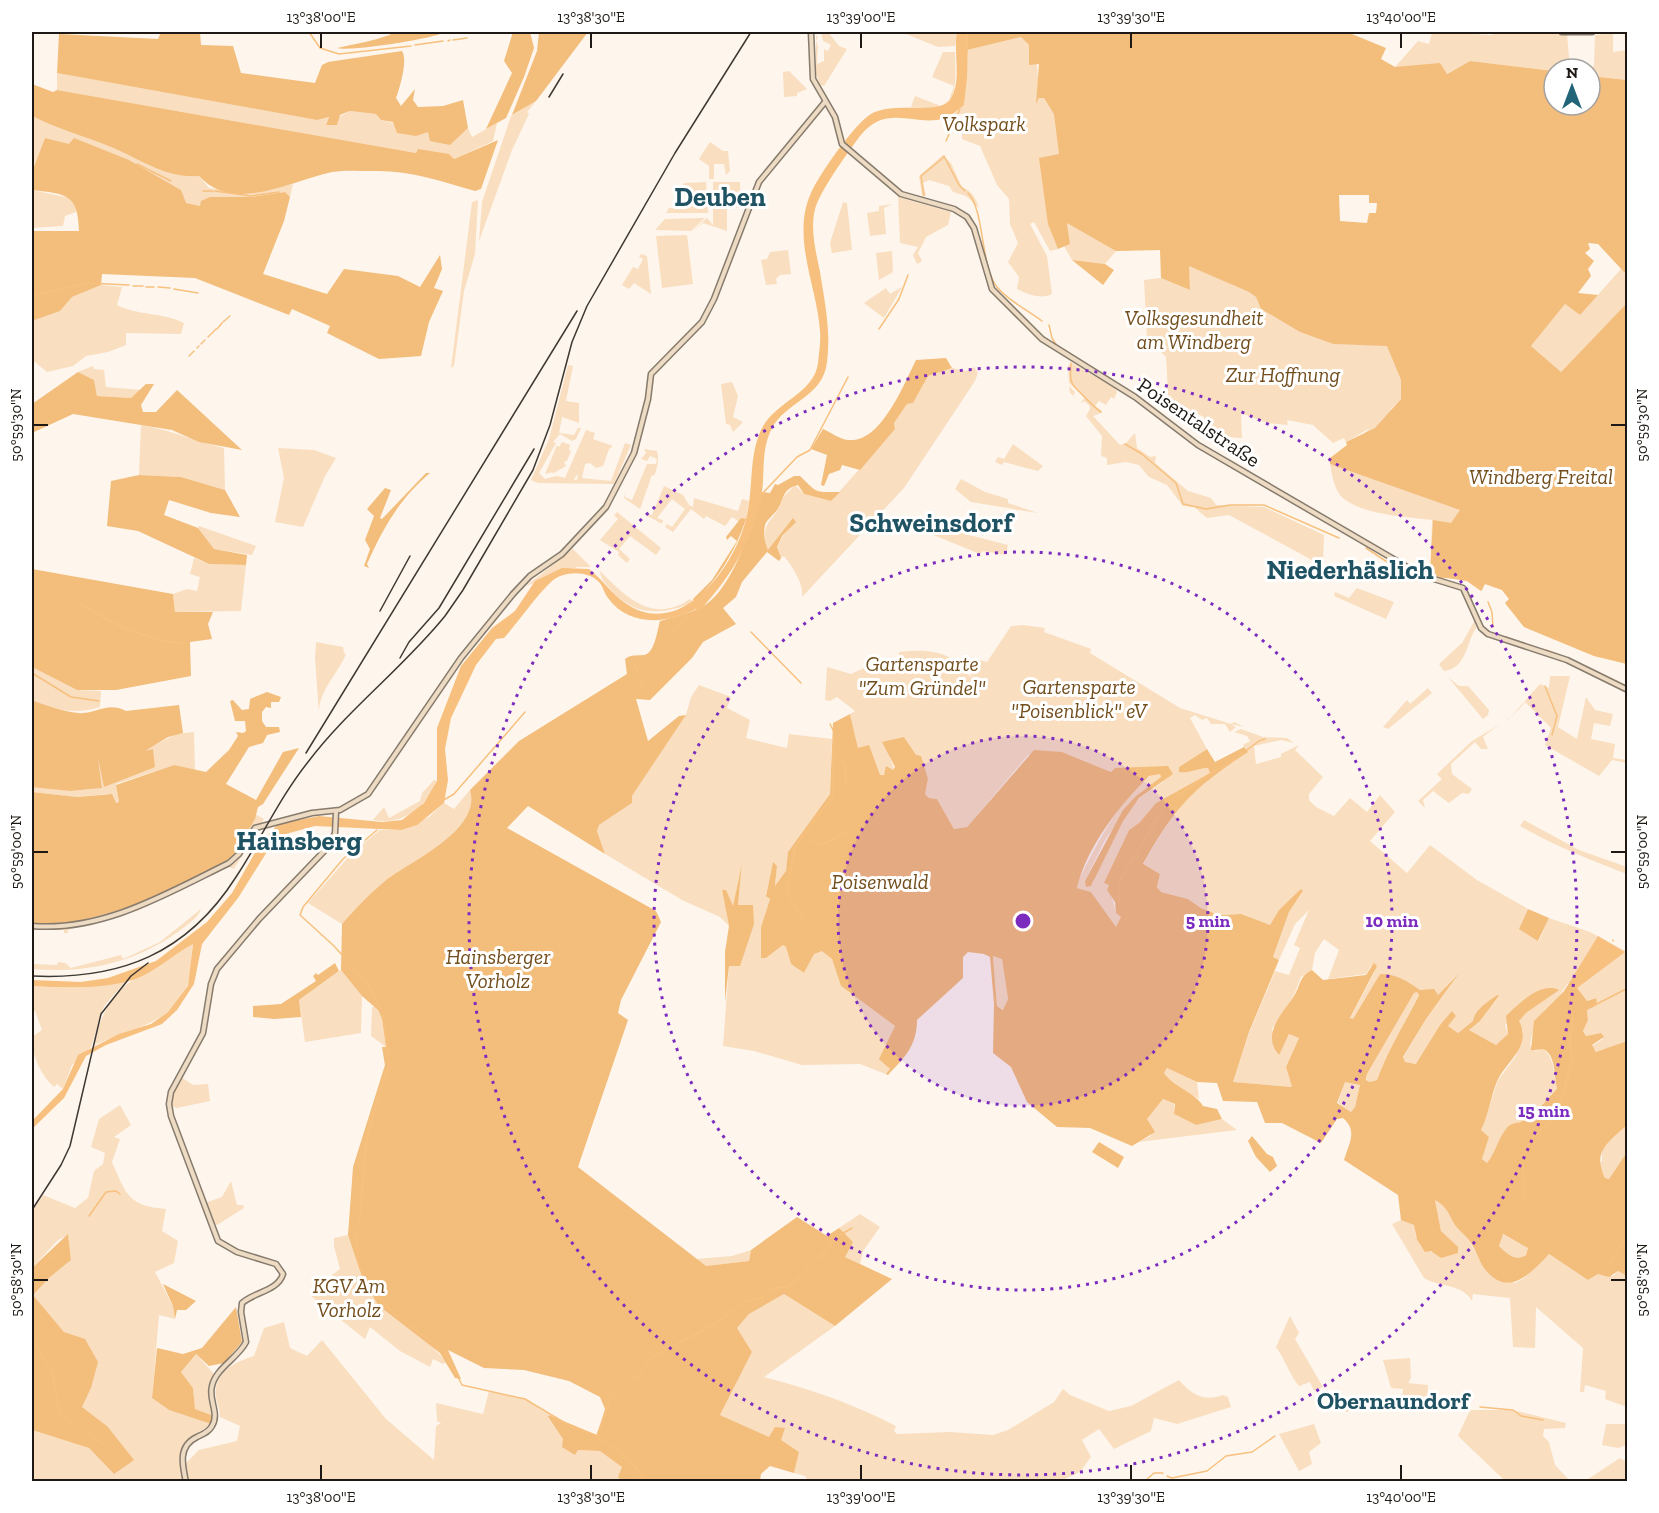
<svg xmlns="http://www.w3.org/2000/svg" width="1659" height="1513" font-family="'Zilla Slab',serif">
  <style>
    .green { fill: #f9dec0 }
    .forest { fill: #f3bd7b; fill-rule: evenodd }
    .water { fill: #f7c07e }
    .lines { fill: none; stroke-linecap: round; stroke-linejoin: round }
    .stream { stroke: #f7c07e; stroke-width: 1.5 }
    .secondary-casing { stroke: #877b6d; stroke-width: 7 }
    .secondary { stroke: #eddbc3; stroke-width: 4 }
    .rail { stroke: #3e3833; stroke-width: 1.5 }
    .ticks { fill: none; stroke: #1e1914; stroke-width: 2 }
    .ring { fill: none; stroke: #7b2cbf; stroke-width: 3; stroke-dasharray: 3 6 }
    .labels { text-anchor: middle; dominant-baseline: central; stroke-width: 6; stroke-linejoin: round; paint-order: stroke }
    .park-label { font-size: 21px; font-style: italic; fill: #734e1d; stroke: #fff }
    .street-label { font-size: 21px; fill: #1e1914; stroke: #fff }
    .quarter-label { font-size: 24px; font-weight: bold; fill: #1f5262; stroke: #fff }
    .district-label { font-size: 27px; font-weight: bold; fill: #1f5262; stroke: #fff }
    .centre { fill: #7b2cbf; stroke: #fff; stroke-width: 3 }
    .ring-label { font-size: 18px; text-anchor: middle; font-weight: bold; fill: #7b2cbf; stroke: #fff; stroke-width: 6; stroke-linejoin: round; paint-order: stroke }
    .neatline { fill: none; stroke: #1e1914; stroke-width: 2 }
    .ticks-label { font-size: 15px; text-anchor: middle; fill: #1e1914 }
  </style>
  <rect width="100%" height="100%" fill="#fef6ec"/>
  <g class="green">
    <polygon points="821,32 828,32 839,46 847,49 824,86 820,85 816,73 816,35 818,38 816,40 818,47 817,64 824,61 824,49 828,51 831,45 823,41"/>
    <polygon points="901,32 957,32 955,46 938,47"/>
    <path d="M1047,32L1392,71L1554,105H1590L1627,156L1171,100L1166,115L1526,344L1627,664L1594,656L1524,627L1505,603L1509,599L1502,590L1485,584L1481,591L1467,581L1430,575L1432,520C1408,517 1364,515 1344,499C1334,491 1332,475 1330,464L1332,465L1370,428L1346,442L1344,438L1333,443L1313,425L1287,420L1288,425L1267,423L1241,413L1242,438L1225,437V434L1215,432V427H1205L1204,417L1178,405V417L1169,411L1166,357L1147,338L1144,280L1161,278L1190,290L1188,265L1249,292L1256,297L1261,309L1300,332L1333,344L1387,345L1401,380V399L1389,411L1406,399L1409,387L1405,381L1408,375L1411,376L1416,352L1408,351L1410,344L1416,345L1415,352L1421,329L1264,276L1160,249L1116,251L1105,264L1072,260L1064,246L1070,244L1067,223L1049,225L1058,249L1050,251L1034,222L1030,224L1047,256L1052,294C1041,300 1027,294 1017,289L1019,277L1008,262L1018,243L1010,224L1009,199L997,185L980,146L962,139L963,114H953L964,105L967,79V50L1021,37C1042,54 1038,78 1037,102L1039,98H1044L1054,113Z"/>
    <polygon points="1432,32 1492,35 1494,32 1567,34 1570,69 1554,71 1470,61 1446,74 1395,67 1418,41 1429,44"/>
    <polygon points="1613,33 1613,52 1627,50 1627,80 1591,76 1592,67 1594,66 1595,35"/>
    <path d="M943,52H955C956,92 959,113 911,107L915,96L941,106L949,100L954,86L932,77Z"/>
    <polygon points="789,71 807,89 797,93 797,96 784,97 783,72"/>
    <polygon points="57,73 317,120 329,117 326,124 350,111 376,114 381,120 428,132 449,145 468,128 472,137 497,123 493,141 454,159 418,149 416,153 57,90"/>
    <polygon points="536,101 527,112 529,114 512,150 479,241 482,202 511,116"/>
    <path d="M32,116C57,129 84,136 111,147C140,159 166,179 199,176L209,188L250,193L293,184L290,197L284,192L251,197H210L200,206L185,203L181,190L129,160L45,138L32,172Z"/>
    <polygon points="710,142 723,151 728,151 730,171 726,175 724,164 714,164 714,179 709,179 709,166 699,159"/>
    <path d="M943,155L951,163L962,187C972,191 976,198 979,208L966,196L953,192L949,186L929,180L923,183L926,195L922,196L919,176Z"/>
    <polygon points="706,182 708,213 666,213 669,208 691,207 692,191 681,188 684,183"/>
    <polygon points="713,182 740,182 741,208 727,207 727,231 703,223 692,232 707,218 713,225"/>
    <polygon points="32,190 70,198 77,206 76,212 65,216 63,226 32,228"/>
    <polygon points="898,197 951,212 948,225 926,237 918,253 922,261 917,264 913,255 918,247 900,243"/>
    <polygon points="478,200 475,254 464,291 454,366 451,368 472,202"/>
    <polygon points="843,202 847,203 852,250 832,253 830,243"/>
    <polygon points="892,204 884,208 886,234 870,236 867,213 879,211 879,206"/>
    <polygon points="705,218 691,231 655,230 665,219"/>
    <polygon points="687,235 693,284 662,288 656,236"/>
    <polygon points="788,250 791,274 780,275 776,279 777,284 766,285 761,260 767,259 770,252"/>
    <polygon points="892,251 893,272 879,280 876,253"/>
    <polygon points="641,254 647,256 651,294 634,283 629,289 622,285 633,267 638,269 643,259 639,257"/>
    <polygon points="1621,269 1627,273 1627,303 1561,372 1531,346 1565,304 1580,315"/>
    <path d="M101,285L122,287L117,305C139,316 162,312 184,323L181,334L126,333V345L108,352L86,356L73,366L47,372L35,362L32,365V321L60,311L72,297Z"/>
    <polygon points="902,287 884,318 864,303 886,288 890,294"/>
    <polygon points="1072,363 1115,388 1117,392 1114,399 1111,397 1106,405 1099,401 1095,406 1102,411 1101,413 1093,416 1120,445 1126,443 1135,433 1137,448 1150,457 1156,456 1155,463 1188,491 1211,498 1216,505 1264,507 1324,535 1323,566 1229,515 1207,518 1194,507 1183,506 1167,485 1149,477 1139,465 1126,462 1107,465 1107,458 1101,456 1102,436 1086,416 1090,409 1089,405 1084,401 1082,403 1070,393 1069,386 1075,392 1073,396 1081,402 1085,398 1069,383 1068,366"/>
    <polygon points="568,365 573,366 566,401 579,403 579,423 562,417 559,433 574,435 578,428 581,428 576,439 572,441 560,434 553,442 556,443 539,473 545,479 556,476 577,480 578,474 573,480 565,478 586,430 595,433 593,439 613,446 609,449 603,466 596,468 590,463 585,464 582,478 611,481 625,443 631,445 614,484 538,483 531,480 549,439"/>
    <polygon points="93,366 94,369 104,370 106,387 141,390 131,398 97,396 94,380 78,372"/>
    <path d="M974,367L978,373L975,381L904,488L802,597C804,584 793,568 784,556L781,558L777,548L782,537L795,522L793,519L768,551C757,519 778,522 780,500L795,485L804,494L831,501L895,429L894,423L907,404L913,403L928,376L952,368L966,371Z"/>
    <polygon points="732,382 738,396 733,417 743,422 733,432 730,425 726,424 721,384"/>
    <path d="M141,425C172,430 194,441 224,448L225,490L181,477L139,475Z"/>
    <polygon points="562,442 570,445 569,450 571,451 567,461 564,462 566,466 552,474 553,472 545,474 557,445 559,447"/>
    <polygon points="1013,444 1043,466 1038,471 1004,462 1002,465 995,462 998,457 1004,459"/>
    <polygon points="278,448 314,450 336,458 325,476 303,527 275,522 284,478"/>
    <path d="M644,449L657,451C659,459 658,466 654,476L652,475L640,509L624,498L625,493V497L632,500L647,464H656L657,459L650,456L647,461L641,459L646,453Z"/>
    <polygon points="961,479 985,492 1008,499 1008,503 1038,513 971,502 955,489"/>
    <polygon points="664,486 683,495 689,505 693,507 694,498 738,511 742,499 749,501 746,519 738,521 732,517 725,526 706,516 704,519 691,509 673,532 665,527 667,524 672,527 685,509 672,499 657,518 663,520 662,524 644,514 652,515"/>
    <polygon points="617,512 661,548 656,555 630,536 619,549 630,559 627,563 618,555 619,552 600,540 618,519 614,515"/>
    <polygon points="940,522 969,535 1008,545 1006,555 983,551 980,554 931,534"/>
    <polygon points="199,526 256,546 252,555 214,549 198,528"/>
    <polygon points="573,549 591,567 577,567 526,586"/>
    <polygon points="194,558 209,564 246,565 241,611 175,612 173,594 187,589 197,591 200,577 190,574"/>
    <path d="M600,571C625,596 652,625 690,599L694,602C664,615 635,617 612,591C606,584 601,580 600,571Z"/>
    <polygon points="1357,588 1394,602 1386,619 1334,596 1335,592 1349,598"/>
    <path d="M1475,620L1476,628C1466,643 1467,668 1444,671L1439,664L1462,643Z"/>
    <path d="M1023,625L1045,628L1044,632L1091,649L1090,653L1180,708L1231,724L1234,722L1244,727L1231,724L1236,727L1230,732L1225,724H1211L1207,718L1202,720L1195,715L1190,718L1207,749L1179,767V772C1189,774 1197,768 1208,768L1210,773L1156,803L1139,823L1129,830L1105,882L1109,885L1116,913L1122,917L1116,928L1091,892L1077,888L1079,880C1089,859 1134,769 1160,774L1161,777L1136,796L1105,840L1085,881L1093,884C1098,861 1123,812 1141,797C1151,789 1162,785 1170,774L1122,768H1115L1111,772L1062,752L1028,755L967,827L954,829L937,799L929,798L925,794L928,779L905,738L887,749L894,769L880,776L858,748L850,714L855,711L837,697L830,701L825,700L827,667L851,674L879,661L898,664L899,652C918,650 939,649 955,661C961,666 966,674 972,677L967,667L976,659L987,662L1011,626Z"/>
    <path d="M316,642L343,647L344,653L346,654C338,674 318,691 319,714L315,658Z"/>
    <path d="M32,667L77,690L101,691L100,707C75,715 55,710 32,700Z"/>
    <path d="M1550,676H1570L1558,727L1577,739L1586,697L1595,710L1613,714L1610,726L1594,723L1591,739L1615,744L1613,758L1627,760V763L1612,760L1599,776L1545,745L1551,728L1525,702C1509,722 1501,722 1483,737L1488,749H1481L1475,742L1451,764L1452,774L1472,789L1469,794L1462,793L1449,803L1433,791L1423,800L1425,808L1418,801L1442,779L1437,774L1472,741L1509,719L1540,684L1549,688Z"/>
    <polygon points="1448,677 1459,686 1468,686 1489,710 1488,715 1483,719"/>
    <polygon points="699,685 731,697 727,708 750,720 746,738 787,748 789,734 832,739 830,794 789,851 786,871 782,880 775,887 777,866 773,863 766,895 770,899 761,927 766,958 783,945 786,947 791,964 804,973 814,954 822,950 832,959 841,986 895,1026 880,1059 890,1069 888,1075 860,1064 802,1065 754,1051 723,1046 729,966 740,966 745,947 738,905 742,863 733,907 722,890 729,926 720,917 682,900 605,854 597,831 599,825 632,803 632,796 686,715 691,697"/>
    <polygon points="1428,688 1432,693 1388,729 1383,727 1407,700 1410,704"/>
    <path d="M1241,729L1263,737L1287,738L1294,743L1281,740L1254,746L1256,764L1281,757V754L1299,745L1295,750L1323,777L1309,794V800L1316,807L1334,816L1350,798L1367,812L1380,795L1395,812L1370,841L1407,873L1430,845L1477,880L1528,909L1521,924L1539,941L1549,918L1590,932L1627,952V1041L1597,1052L1592,1046L1603,1039L1601,1033L1586,1036L1583,1030L1588,1020L1587,1010L1595,998L1587,1001L1568,983C1551,1011 1536,1007 1530,1045L1535,1051L1543,1049C1555,1058 1553,1074 1557,1087C1548,1101 1535,1111 1523,1122H1518L1487,1163L1482,1159L1489,1137L1481,1131L1498,1080L1516,1056L1523,1031L1518,1021L1526,1013L1558,990L1505,1025L1508,1034L1496,1045L1469,1030L1480,1021L1499,997L1497,995L1473,1021L1458,1033L1448,1026L1456,1016L1452,1012L1440,1025L1417,1064L1405,1062L1403,1058L1426,1019L1458,973L1438,995L1429,990H1420C1407,981 1398,974 1380,974L1353,1019H1350L1374,973L1371,966L1366,974L1328,979L1339,950L1324,939L1315,953L1312,970L1301,977L1294,995L1272,1029L1278,1055L1289,1034L1299,1038L1286,1067L1292,1087L1233,1082L1249,1033L1275,971L1289,975L1300,948L1294,945L1309,910L1295,924L1279,960L1273,957L1289,912L1303,892L1279,910L1270,925L1235,914L1219,915L1201,908L1188,899L1161,892L1157,887L1160,874L1143,865C1175,807 1193,788 1247,752L1243,745L1250,741L1247,736L1234,732Z"/>
    <polygon points="194,732 195,771 174,765 116,784 119,802 116,803 107,794 76,797 32,792 32,786 70,791 102,788 98,758 143,751 176,734"/>
    <path d="M434,780L437,781C424,809 404,825 373,820L384,807L389,818L420,801L422,793Z"/>
    <path d="M470,790C482,831 409,863 385,881C370,893 355,909 342,924L308,903L352,853L380,830H401L429,817L444,803L454,809Z"/>
    <polygon points="255,814 264,819 234,869 229,867 137,911 68,930 68,933 64,933 64,930 32,930 32,924 71,923 139,904 234,856 255,819"/>
    <path d="M1524,820L1579,850L1627,867V874C1590,860 1555,846 1520,826Z"/>
    <path d="M201,909C200,915 190,923 183,928C139,962 87,974 32,969V964L57,965L58,962L65,963L71,968L121,955L123,959L160,942Z"/>
    <path d="M193,943C191,957 191,972 188,985C178,1021 123,1032 94,1045C108,978 143,978 193,943Z"/>
    <polygon points="993,956 1002,958 1008,999 1004,1010 997,1006"/>
    <polygon points="341,970 362,996 361,1033 305,1042 299,1000"/>
    <path d="M127,980L104,1006L91,1047L72,1065L63,1089L57,1084L54,1087C40,1074 32,1056 32,1037L42,1030L35,1011H32V986L72,988Z"/>
    <path d="M1417,992L1419,994C1405,1023 1388,1050 1377,1080L1370,1082L1367,1080V1074L1414,993Z"/>
    <polygon points="372,1007 376,1007 382,1019 386,1047 371,1036"/>
    <polygon points="1167,1068 1197,1082 1199,1099 1168,1080 1164,1073"/>
    <polygon points="181,1077 193,1085 208,1084 210,1101 177,1108 172,1106 172,1096"/>
    <polygon points="1345,1081 1360,1085 1355,1107 1351,1112 1338,1103"/>
    <polygon points="1163,1099 1174,1104 1174,1114 1196,1125 1222,1119 1237,1130 1138,1142 1151,1136 1147,1119"/>
    <path d="M120,1105L131,1125L114,1137L120,1139L112,1162C126,1194 128,1206 166,1209L162,1231L178,1241L174,1263L155,1272L173,1306L175,1319L159,1315L152,1398L169,1410L211,1424L186,1441L180,1460L185,1482L32,1481V1430L89,1448L114,1474L107,1426L82,1407L91,1388L64,1332L33,1295L50,1277L71,1260L68,1235L58,1240L32,1268V1212L43,1195L75,1208L88,1198L94,1171L103,1164L105,1153L91,1147L99,1119Z"/>
    <polygon points="1627,1125 1627,1152 1609,1179 1605,1178 1599,1165 1602,1161 1602,1148"/>
    <polygon points="231,1181 237,1205 243,1205 244,1208 217,1225 213,1223 205,1203 222,1197"/>
    <path d="M1435,1200L1444,1204L1457,1228L1468,1239L1485,1269L1515,1283L1524,1278L1549,1254L1588,1280L1598,1274L1613,1276L1618,1271L1626,1275L1627,1407L1605,1399L1606,1391L1585,1385L1584,1392H1580L1583,1348L1536,1307L1535,1348L1513,1347L1510,1298L1473,1294L1472,1301C1462,1283 1437,1287 1424,1278L1392,1224L1401,1220L1412,1223C1416,1228 1415,1231 1416,1237C1422,1258 1443,1252 1457,1247L1441,1231Z"/>
    <polygon points="860,1214 880,1227 863,1251 860,1264 845,1257 839,1228"/>
    <path d="M1502,1234L1528,1248L1526,1255C1516,1262 1507,1254 1499,1246Z"/>
    <polygon points="348,1235 361,1274 447,1362 443,1364 433,1359 430,1367 400,1351 370,1327 365,1339 311,1296 322,1292 335,1280 332,1275 340,1269 334,1246 334,1238"/>
    <polygon points="751,1250 749,1261 706,1266 696,1259 732,1256"/>
    <path d="M784,1294L835,1326L764,1377C811,1389 853,1404 896,1426L894,1431L897,1434L950,1432L993,1435L1008,1430L1054,1402L1063,1389L1070,1395L1109,1411L1131,1406L1179,1380C1192,1395 1204,1402 1223,1395L1228,1397L1231,1407L1177,1424L1154,1418L1151,1431L1114,1449L1099,1429L1082,1440L1091,1457L1080,1472L1058,1482L808,1481L805,1476L794,1473L799,1452L780,1440L784,1428L769,1437L720,1415L752,1352L737,1328L749,1314Z"/>
    <path d="M1290,1316L1299,1333L1295,1339L1323,1387L1314,1391L1310,1382L1299,1386C1290,1376 1285,1359 1276,1347Z"/>
    <path d="M284,1322L290,1348L307,1356L322,1340L386,1419L434,1460L436,1426L441,1423L437,1421L436,1403L483,1414L489,1391L525,1399L549,1415L548,1418L575,1455L578,1450L601,1451L623,1467L620,1480L622,1482H187L184,1465L199,1450L237,1441L240,1426L220,1417C220,1407 214,1398 216,1388C219,1369 238,1361 254,1356L264,1328Z"/>
    <polygon points="196,1354 214,1374 208,1387 214,1416 195,1409 193,1388 181,1372"/>
    <polygon points="1410,1358 1411,1378 1408,1383 1428,1385 1427,1402 1402,1401 1403,1389 1391,1388 1383,1360"/>
    <polygon points="1470,1410 1513,1410 1566,1423 1565,1428 1544,1429 1543,1436 1549,1442 1555,1465 1570,1481 1505,1481 1458,1436"/>
    <polygon points="1314,1424 1321,1443 1309,1452 1312,1464 1299,1471 1279,1434"/>
    <polygon points="1606,1424 1627,1424 1627,1445 1618,1448 1602,1445"/>
    <polygon points="1620,1458 1627,1462 1627,1481 1585,1481"/>
  </g>
  <g class="forest">
    <path d="M161,32H200L201,45L233,46L241,73L315,83L322,65L328,62L402,51C408,60 400,87 396,98L401,106L415,89L413,100L418,107L443,106L463,100L468,128L450,145L430,141L428,132L416,136L397,133L393,122L381,120L376,114L350,111L340,115L337,125H326L329,117L317,120L57,73L59,34L158,39Z"/>
    <path d="M394,32H445C433,39 348,52 337,48C350,45 389,38 394,32Z"/>
    <polygon points="513,32 530,32 534,48 524,77 506,118 486,129 512,73 504,61"/>
    <polygon points="539,32 588,32 536,101 512,115 537,51"/>
    <path d="M968,32H1347L1386,48L1381,59L1395,67L1440,63L1447,74L1470,61L1554,71V105H1590V76L1627,80V273L1624,272L1598,244L1588,243L1590,249L1585,253L1594,261L1588,269L1591,276L1578,293L1598,295L1580,315L1565,304L1531,346L1561,372L1627,303V664L1594,656L1524,627L1505,603L1509,599L1502,590L1485,584L1481,591L1467,581L1430,575L1433,520L1451,523L1460,510L1330,464V458L1347,445L1346,442L1375,428L1401,399V380L1387,346L1333,344L1300,332L1261,309L1256,297L1249,292L1189,266L1190,290L1161,278L1160,250L1116,251L1067,223L1070,244L1058,249L1048,224L1039,158L1059,154L1054,114L1044,98H1039L1036,104L1039,64L1029,65V45L1021,37L967,50ZM1339,195H1369V203H1377L1376,213H1369L1367,223L1340,221Z"/>
    <path d="M32,84L53,92L57,90L416,153L418,149L449,154L454,159L498,140L481,189L475,191C441,181 409,170 373,171C360,171 345,170 332,172C290,181 234,214 199,176C166,179 140,159 111,147C84,136 57,129 32,116Z"/>
    <path d="M45,138L69,144L74,138L129,160L181,190L186,203L200,206L201,201L210,197H251L285,192L290,197L284,221L263,274L327,294L344,269L398,276L420,287L440,255L442,269L434,288L443,291L429,322L421,356L379,359L327,333L330,326L292,309L289,315L195,278L102,274L101,285L72,297L60,311L32,321V231H79C78,194 67,194 32,190V172Z"/>
    <polygon points="1072,260 1105,264 1114,270 1103,285"/>
    <path d="M946,358L952,368L928,376L913,403L907,404L894,423L895,429L860,470L842,465L840,470L829,474L824,486L821,485L827,455L811,449L823,429C830,432 841,440 849,440C881,443 904,384 916,360Z"/>
    <polygon points="78,372 94,380 97,396 131,398 146,384 154,384 141,405 143,412 156,412 177,390 242,450 199,442 172,430 73,414 32,433 32,404"/>
    <path d="M426,473H430C400,498 383,528 367,564L369,568L364,566L370,549L365,540L374,516L367,509L385,488L391,490L380,518L382,519Z"/>
    <polygon points="139,475 181,477 225,490 240,517 211,513 169,500 164,515 198,528 214,549 247,555 246,565 209,564 138,531 107,526 111,481"/>
    <path d="M794,476H800C819,494 813,492 840,492L831,501L804,494L798,485C782,489 784,499 777,510C774,515 767,519 765,525C763,534 765,543 768,550L793,518L796,522L782,536L777,547L781,558L779,561L767,552L742,582L736,597L723,608L736,624L703,642L692,658L650,700L636,699L648,741L679,716L686,715L632,796V803L599,825L597,831L605,854L528,806L507,828L656,911L661,922L621,1000L618,1013L628,1020L578,1167L706,1266L749,1261L751,1250L797,1217L827,1236L839,1228L853,1242L845,1257L892,1279L835,1326L784,1294L749,1314L737,1328L752,1352L720,1415L769,1437L775,1427L785,1428L781,1440L799,1452L794,1473L770,1466L761,1474L760,1481H622L618,1477L622,1467L600,1451L578,1450L575,1455L562,1447L563,1439L548,1417L549,1415L597,1435L605,1409L600,1397L569,1381L524,1370L484,1368L448,1350L461,1379L455,1378L440,1353L378,1305L361,1274L348,1235L353,1167L385,1065L382,1047H386L382,1019L378,1010L362,996L341,970L342,924C355,909 370,893 385,881C409,862 482,831 470,790L519,741L627,674L625,659C631,654 636,656 644,655C655,653 657,631 660,621C674,617 687,614 700,608C731,594 754,523 762,492L770,493L775,484L778,485Z"/>
    <path d="M741,518L746,519C736,550 718,580 694,602L693,599L712,580L737,541L731,536L727,540L726,537Z"/>
    <polygon points="32,569 173,594 175,612 213,612 208,624 212,639 190,642 191,676 116,690 77,690 32,667"/>
    <polygon points="267,692 281,697 279,702 271,702 271,708 266,707 262,712 262,721 266,727 279,727 280,732 267,735 263,743 249,747 226,784 256,800 283,752 299,748 263,804 258,807 255,819 234,856 204,873 139,904 116,911 71,923 32,924 32,792 77,797 112,794 116,803 119,802 116,785 174,765 206,772 229,750 238,736 236,732 243,733 246,731 245,721 235,721 230,701 233,700 242,710 249,709 250,699"/>
    <path d="M32,700C44,705 65,712 78,713C95,715 107,701 126,711L179,705L183,733L168,737L145,751L153,749L155,767L104,787L98,758L102,788L70,791L32,787Z"/>
    <path d="M850,714L858,748L869,745L880,775H884L886,766L893,770L895,767L882,742L904,737L916,755L921,756L928,779L925,794L929,798L937,799L954,829L967,827L1034,750L1062,752L1111,772L1115,768L1168,766L1173,774L1139,798L1123,821L1091,886L1086,887L1085,881L1123,810L1136,796L1161,777L1160,774L1149,776C1120,805 1087,846 1077,888L1091,892L1116,927L1121,917L1116,913L1115,902L1107,890L1109,885L1104,883L1129,830L1139,823L1156,803L1210,773L1208,768C1197,768 1189,774 1179,772V767L1207,749L1215,762L1244,747L1248,752C1193,788 1175,807 1143,864L1160,874L1157,887L1161,892L1188,899L1201,908L1219,915L1241,914L1270,925L1279,910L1301,889L1303,891L1289,912L1273,957L1279,960L1249,1032L1233,1082L1292,1087L1286,1067L1299,1038L1289,1034L1279,1055C1261,1034 1282,1014 1294,996C1301,985 1299,976 1312,970L1323,980L1366,975L1374,963L1377,966L1350,1018L1353,1019L1380,974C1398,974 1407,981 1420,990L1434,989L1438,995L1459,973L1426,1019L1403,1057L1405,1062L1416,1064L1440,1025L1452,1011L1456,1016L1448,1026L1458,1033L1473,1021C1475,1009 1488,1002 1497,995L1499,996L1480,1021L1469,1030L1496,1045L1508,1034L1506,1016C1518,1005 1540,981 1559,990L1526,1013L1519,1021C1533,1048 1504,1062 1496,1084C1490,1100 1488,1116 1481,1130L1489,1137L1482,1159L1487,1163C1496,1152 1498,1139 1506,1129C1511,1122 1516,1124 1523,1121C1530,1119 1553,1094 1557,1088C1554,1077 1556,1057 1545,1050C1542,1048 1536,1051 1531,1050L1534,1021L1564,991L1571,980L1587,1001L1596,998L1597,1005L1587,1010L1588,1020L1583,1031L1586,1036L1601,1033L1604,1037L1592,1045L1596,1052L1627,1041V1125C1608,1143 1592,1151 1605,1178L1609,1179L1627,1152V1276L1618,1271L1609,1277L1598,1274L1588,1280L1549,1254C1530,1274 1508,1299 1484,1268C1478,1259 1475,1247 1468,1239C1464,1234 1459,1231 1455,1225C1449,1215 1447,1206 1435,1200L1441,1231L1458,1247V1253L1441,1258L1431,1251L1425,1252L1417,1240L1414,1225L1401,1220L1398,1195L1344,1160C1349,1143 1358,1131 1343,1118L1337,1119L1321,1143L1282,1123H1265L1257,1102L1223,1101L1217,1083L1197,1082L1167,1068L1164,1073C1174,1088 1194,1091 1203,1106L1217,1109L1222,1119L1196,1125L1174,1114L1175,1104L1163,1099L1147,1119L1155,1132L1132,1146L1090,1128L1057,1127L1027,1102L1011,1067L993,1053L994,1004L990,957L984,954L968,952L963,957V978L917,1020C917,1046 904,1058 888,1075L886,1074L890,1069L879,1059L895,1026L841,986L832,959L822,951L814,954L804,973L791,964L786,947L783,945L766,958H761V927L770,899L766,896L773,862L777,866L775,886L786,871L788,852L830,794L833,723ZM993,956L1002,959L1008,999L1003,1010L997,1006ZM1417,992L1419,995C1405,1023 1388,1050 1377,1080L1370,1082L1366,1080L1367,1074L1414,993ZM1345,1082L1360,1085L1355,1107L1351,1112L1337,1103ZM1503,1234L1528,1248L1526,1255C1516,1262 1507,1254 1499,1246Z"/>
    <polygon points="742,863 738,905 753,905 754,924 740,966 729,966 725,1002 725,952 729,926 722,890 726,890 733,906"/>
    <polygon points="1528,909 1549,918 1538,941 1519,929"/>
    <polygon points="335,963 339,971 299,1000 301,1017 274,1019 253,1017 253,1006 281,1004 316,981 313,976 316,973 318,975"/>
    <polygon points="1252,1136 1267,1154 1273,1157 1277,1166 1270,1172 1256,1157 1248,1141"/>
    <polygon points="1099,1142 1124,1157 1118,1168 1092,1152"/>
    <polygon points="68,1234 71,1260 50,1277 33,1295 64,1332 85,1339 98,1362 91,1388 82,1407 107,1426 134,1460 114,1474 89,1448 32,1430 32,1268"/>
    <polygon points="163,1284 196,1301 186,1310 177,1310 175,1319 173,1306"/>
    <polygon points="236,1307 242,1342 224,1363 209,1366 196,1354 181,1372 193,1388 195,1409 214,1416 211,1424 169,1410 152,1398 157,1348 183,1354 202,1348"/>
  </g>
  <g class="water">
    <path d="M957,32H968L967,79L964,105C958,110 952,115 945,118C916,128 887,102 860,136C848,152 820,191 815,209C810,230 816,252 820,272C825,303 831,332 827,362C823,398 785,401 771,430C761,452 765,470 762,492C755,537 730,579 699,611L696,609C667,624 629,627 608,598C604,593 603,586 599,582C588,570 563,571 552,581C534,598 520,620 504,638L496,639L476,665L451,718L445,749L448,780L444,803L417,825L401,830L315,826L282,835L270,847L238,898L202,944L194,984L177,1010L162,1024L106,1045L86,1056L64,1098L32,1129V1121L63,1089L78,1055L119,1034L151,1024L168,1012L188,986L193,944C172,955 152,975 129,981C100,989 62,988 32,986V980L81,982L108,978L156,961L207,922L232,893L260,844L278,824L319,816L382,822L402,820L424,803L437,781V728L461,666L492,628L515,611L535,581L562,568L589,569C602,579 612,594 625,603C681,642 735,566 746,519C754,489 748,459 761,430C774,402 814,394 818,363C819,352 821,341 820,331C817,286 791,237 811,193C818,176 855,123 871,114C896,100 941,117 951,98C962,80 953,52 957,32Z"/>
    <polygon points="1598,936 1625,952 1577,988 1571,980"/>
  </g>
  <g class="lines">
    <g class="stream">
      <polyline points="309,32 320,48 339,54 411,46"/>
      <polyline points="537,32 542,34 547,32"/>
      <polyline points="453,40 467,38"/>
      <polyline points="448,41 450,40"/>
      <polyline points="415,45 443,41"/>
      <polyline points="946,141 960,109"/>
      <polyline points="944,156 959,185 965,191"/>
      <polyline points="137,164 171,181"/>
      <polyline points="203,191 213,191"/>
      <polyline points="215,191 251,196 279,192"/>
      <path d="M968,193C985,211 980,265 997,287C1008,301 1028,310 1042,321"/>
      <polyline points="924,196 921,176 944,157"/>
      <polyline points="133,286 143,286"/>
      <polyline points="146,287 154,287"/>
      <polyline points="158,287 170,288"/>
      <polyline points="174,289 198,293"/>
      <polyline points="32,296 87,283 129,285"/>
      <polyline points="223,322 230,316"/>
      <polyline points="1049,325 1052,338 1057,346"/>
      <polyline points="217,329 222,323"/>
      <polyline points="879,329 899,299 908,275"/>
      <polyline points="208,337 216,329"/>
      <polyline points="201,344 205,340"/>
      <polyline points="197,348 199,346"/>
      <polyline points="189,356 194,351"/>
      <path d="M1071,363C1071,370 1069,377 1072,383C1073,386 1097,410 1101,412"/>
      <polyline points="1125,444 1142,454 1176,483 1183,504 1206,509 1230,505 1264,505 1339,538"/>
      <polyline points="759,497 797,457 810,450 848,377"/>
      <polyline points="1366,548 1416,581 1427,581"/>
      <polyline points="1436,577 1464,578 1482,589"/>
      <polyline points="1488,602 1492,612 1493,627"/>
      <path d="M81,604C113,624 146,640 185,644"/>
      <polyline points="751,632 801,683"/>
      <polyline points="667,635 698,610"/>
      <polyline points="1506,637 1519,642"/>
      <polyline points="1546,650 1570,659 1624,685"/>
      <polyline points="634,663 639,675"/>
      <polyline points="32,673 71,697 99,701"/>
      <polyline points="641,681 644,687"/>
      <polyline points="1545,686 1557,716 1552,735"/>
      <polyline points="835,755 845,763 846,785"/>
      <polyline points="1221,769 1259,741 1265,739"/>
      <polyline points="442,801 454,794 525,712"/>
      <polyline points="377,830 343,859 303,907 300,915 334,946 368,984 381,1009"/>
      <polyline points="813,841 821,845 848,831 859,841"/>
      <polyline points="1120,904 1118,884 1165,806 1179,794 1219,768"/>
      <polyline points="814,930 795,908 787,891 795,847 833,796 834,732 830,724"/>
      <polyline points="1613,941 1613,940"/>
      <polyline points="1591,1007 1628,988"/>
      <polyline points="1524,1200 1523,1157 1532,1138 1549,1122 1560,1103 1572,1062 1570,1039 1573,1017 1569,996 1574,982"/>
      <polyline points="89,1216 106,1192 116,1191 120,1194"/>
      <polyline points="359,1226 367,1136 389,1065 383,1014"/>
      <polyline points="356,1231 358,1262 367,1285 397,1316 444,1350 462,1385 525,1399 570,1426 597,1436 629,1459 646,1482"/>
      <path d="M1606,1268C1616,1258 1617,1247 1628,1238"/>
      <polyline points="32,1273 59,1251"/>
      <polyline points="32,1337 53,1376 60,1415 106,1446"/>
      <polyline points="1434,1401 1467,1402"/>
      <polyline points="1480,1407 1513,1410 1521,1416 1543,1420"/>
      <polyline points="1347,1411 1351,1404 1370,1404 1402,1398 1431,1401"/>
      <polyline points="597,1435 611,1398 638,1376 653,1357 716,1323 746,1301 761,1298 771,1289 790,1286 827,1250 835,1238 852,1228"/>
      <polyline points="1167,1476 1172,1478 1207,1471 1226,1456 1252,1452 1275,1436"/>
      <polyline points="1145,1481 1154,1473 1163,1473"/>
    </g>
    <defs>
      <g id="secondary">
        <polyline points="811,32 813,79 835,117 842,144 901,194 954,209 967,217 974,228 992,289 1042,339 1135,397 1198,445 1421,575 1463,588 1481,628 1488,634 1567,660 1628,690"/>
        <polyline points="1562,32 1592,32"/>
        <path d="M32,926C103,932 168,893 229,863L239,854L255,828L312,813L340,810L368,794L461,658L513,594L530,576L562,554L606,507L634,453L648,399L651,374L702,322L714,299L759,182L825,102"/>
        <path d="M186,1482C182,1464 178,1446 197,1437C203,1434 209,1432 212,1426C220,1413 208,1400 212,1386C216,1368 238,1358 246,1342L241,1312L242,1303C254,1292 278,1291 283,1274L276,1264L237,1252L218,1241L171,1116L169,1104L171,1092L203,1033L211,984L217,969L259,919L329,846L335,833L336,812"/>
      </g>
    </defs>
    <use href="#secondary" class="secondary-casing"/>
    <use href="#secondary" class="secondary"/>
    <g class="rail">
      <polyline points="549,97 563,74"/>
      <polyline points="380,611 410,556"/>
      <polyline points="400,658 409,642 439,608 534,449"/>
      <polyline points="306,753 577,311"/>
      <path d="M32,976C120,980 187,954 236,877C261,839 280,797 308,762C348,709 403,668 445,616L463,590L533,470L550,425L572,342L587,306L675,153L751,32"/>
      <polyline points="32,1210 61,1165 70,1146 101,1014 131,976 148,963"/>
    </g>
  </g>
  <path class="ticks" d="M321,33V48M591,33V48M861,33V48M1131,33V48M1401,33V48M33,425H48M1611,425H1626M33,852H48M1611,852H1626M33,1280H48M1611,1280H1626M321,1465V1480M591,1465V1480M861,1465V1480M1131,1465V1480M1401,1465V1480"/>
  <circle cx="1023" cy="921" r="185" fill="#7b2cbf" fill-opacity=".12"/>
  <g class="ring">
    <circle cx="1023" cy="921" r="185"/>
    <circle cx="1023" cy="921" r="369"/>
    <circle cx="1023" cy="921" r="554"/>
  </g>
  <g class="labels">
    <g class="park-label">
      <text x="984" y="123">Volkspark</text>
      <text x="1194" y="317">Volksgesundheit<tspan x="1194" dy="24">am Windberg</tspan></text>
      <text x="1283" y="374">Zur Hoffnung</text>
      <text x="1541" y="476">Windberg Freital</text>
      <text x="922" y="663">Gartensparte<tspan x="922" dy="24">"Zum Gründel"</tspan></text>
      <text x="1079" y="686">Gartensparte<tspan x="1079" dy="24">"Poisenblick" eV</tspan></text>
      <text x="880" y="881">Poisenwald</text>
      <text x="498" y="956">Hainsberger<tspan x="498" dy="24">Vorholz</tspan></text>
      <text x="349" y="1285">KGV Am<tspan x="349" dy="24">Vorholz</tspan></text>
    </g>
    <g class="street-label">
      <text transform="translate(1199 422) rotate(34)">Poisentalstraße</text>
    </g>
    <g class="quarter-label">
      <text x="1393" y="1400">Obernaundorf</text>
    </g>
    <g class="district-label">
      <text x="720" y="197">Deuben</text>
      <text x="931" y="523">Schweinsdorf</text>
      <text x="1350" y="570">Niederhäslich</text>
      <text x="299" y="841">Hainsberg</text>
    </g>
  </g>
  <circle cx="1023" cy="921" r="9" class="centre"/>
  <g class="ring-label">
    <text x="1208" y="927">5 min</text>
    <text x="1392" y="927">10 min</text>
    <text x="1544" y="1117">15 min</text>
  </g>
  <rect width="1659" height="1513" fill="none" stroke="#ffffff" stroke-width="66"/>
  <g transform="translate(1572 87)"><circle r="28" fill="#ffffff" stroke="#a5a3a1" stroke-width="1.5"/>
  <path d="M0-4.5L10 22L0 15L-10 22Z" fill="#226578"/>
  <text y="-9" font-size="16" font-weight="bold" text-anchor="middle" fill="#1e1914">N</text>
  </g>
  <rect x="33" y="33" width="1593" height="1447" class="neatline"/>
  <g class="ticks-label">
    <text x="321" y="22">13°38'00"E</text>
    <text x="591" y="22">13°38'30"E</text>
    <text x="861" y="22">13°39'00"E</text>
    <text x="1131" y="22">13°39'30"E</text>
    <text x="1401" y="22">13°40'00"E</text>
    <text transform="translate(16 425) rotate(-90)" y="5">50°59'30"N</text>
    <text transform="translate(1642 425) rotate(-90)" y="5">50°59'30"N</text>
    <text transform="translate(16 852) rotate(-90)" y="5">50°59'00"N</text>
    <text transform="translate(1642 852) rotate(-90)" y="5">50°59'00"N</text>
    <text transform="translate(16 1280) rotate(-90)" y="5">50°58'30"N</text>
    <text transform="translate(1642 1280) rotate(-90)" y="5">50°58'30"N</text>
    <text x="321" y="1502">13°38'00"E</text>
    <text x="591" y="1502">13°38'30"E</text>
    <text x="861" y="1502">13°39'00"E</text>
    <text x="1131" y="1502">13°39'30"E</text>
    <text x="1401" y="1502">13°40'00"E</text>
  </g>
</svg>
